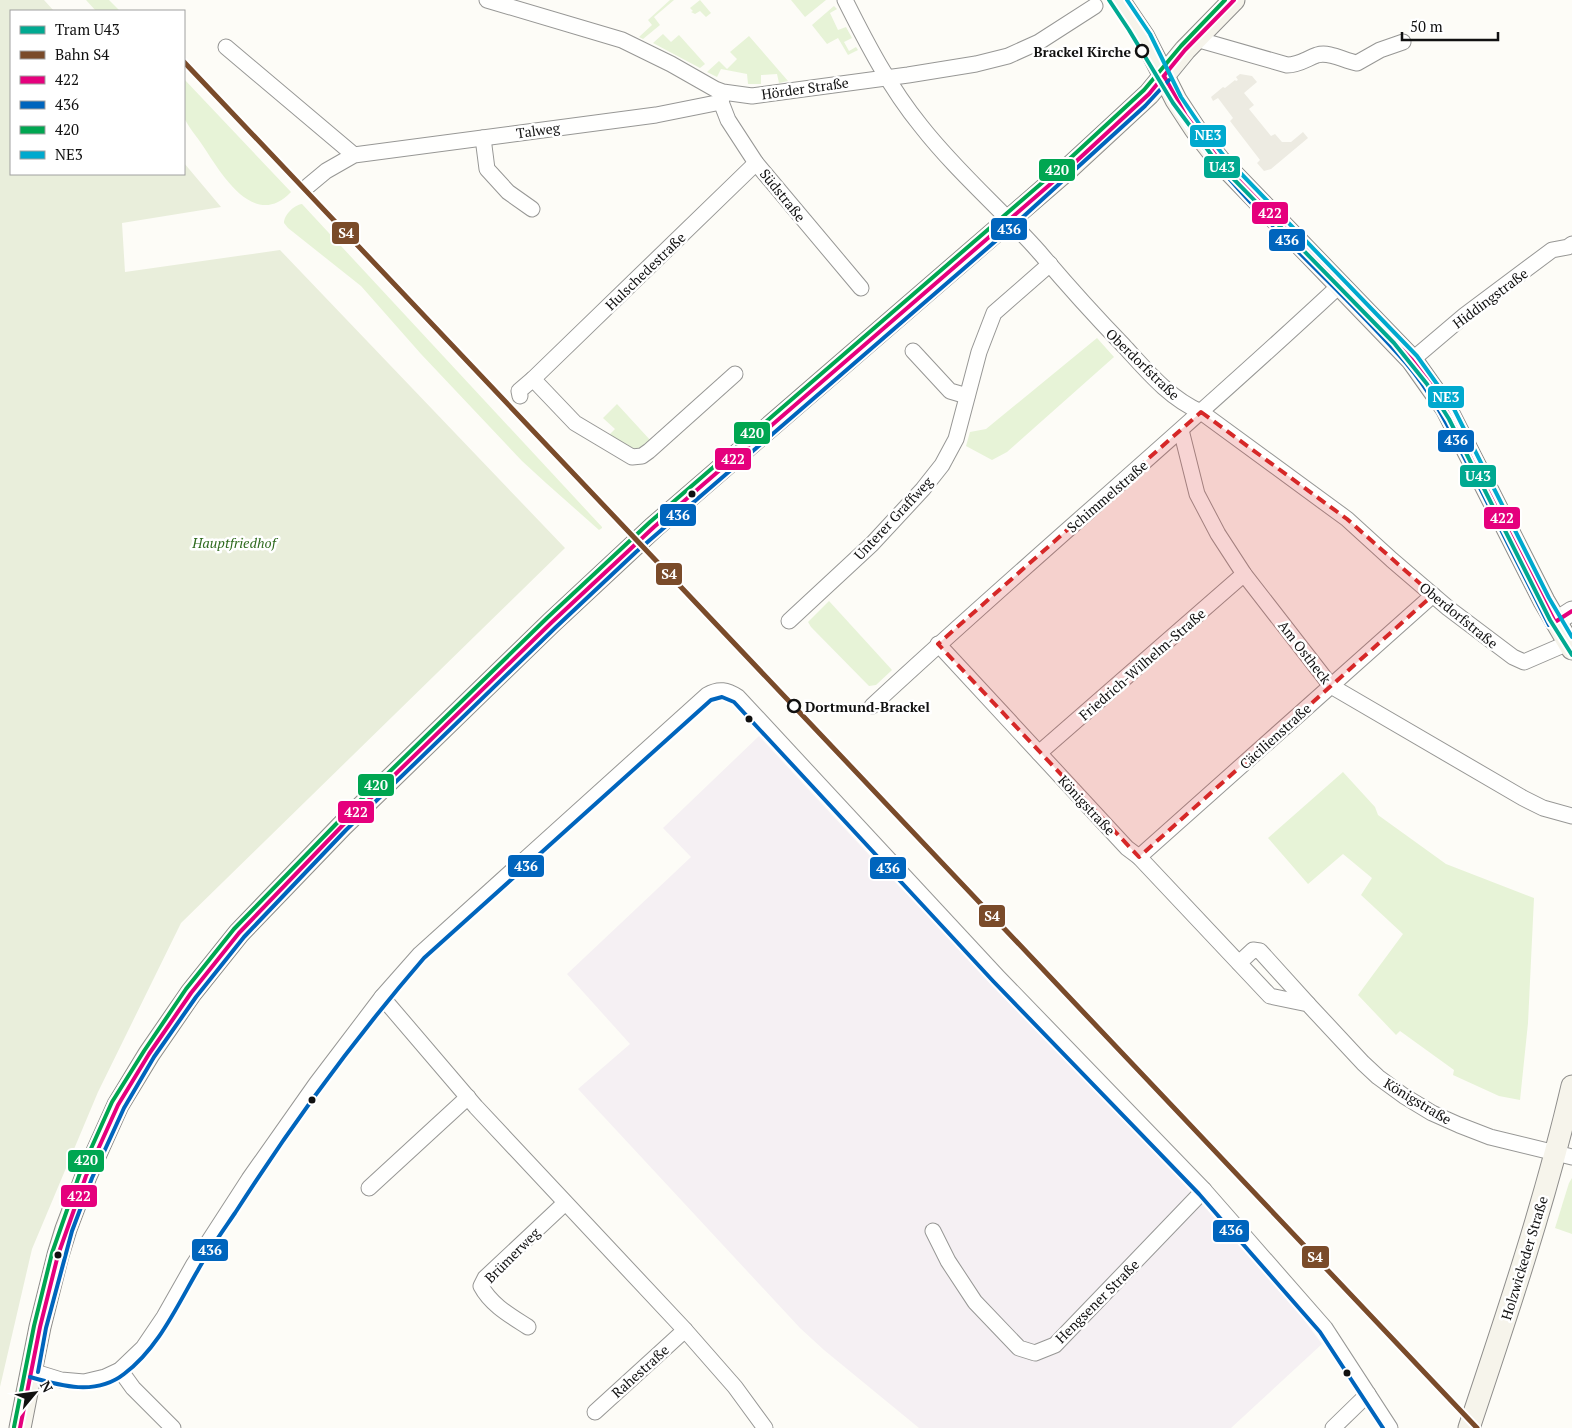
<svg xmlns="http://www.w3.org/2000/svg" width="1572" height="1428" font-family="'PT Serif',serif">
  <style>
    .industrial { fill: #f5f0f3 }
    .green { fill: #e7f3d7 }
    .cemetery { fill: #e9eedb }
    .plaza { fill: #edebe2 }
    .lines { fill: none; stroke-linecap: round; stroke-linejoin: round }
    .minor-casing { stroke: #979795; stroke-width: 17 }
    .tertiary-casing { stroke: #979795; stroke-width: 21 }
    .secondary-casing { stroke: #8e8d8b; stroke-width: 23 }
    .minor { stroke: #fffffe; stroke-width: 15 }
    .tertiary { stroke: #fffffe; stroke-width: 19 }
    .secondary { stroke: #f6f4eb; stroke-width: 21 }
    .bus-1-casing { stroke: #fff; stroke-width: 8 }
    .bus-2-casing { stroke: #fff; stroke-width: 8 }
    .bus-3-casing { stroke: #fff; stroke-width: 8 }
    .bus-4-casing { stroke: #fff; stroke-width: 8 }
    .bus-1 { stroke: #e5007d; stroke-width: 4 }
    .bus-2 { stroke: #0065bd; stroke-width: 4 }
    .bus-3 { stroke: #00a651; stroke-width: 4 }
    .bus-4 { stroke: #00a9ce; stroke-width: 4 }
    .rail-1-casing { stroke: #fff; stroke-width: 9 }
    .rail-1 { stroke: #7a4b2a; stroke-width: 5 }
    .tram-1-casing { stroke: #fff; stroke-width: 8 }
    .tram-1 { stroke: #00a991; stroke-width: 4 }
    .marked { fill: #d62828; fill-opacity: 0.2; stroke: #d62828; stroke-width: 4; stroke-dasharray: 10 6; stroke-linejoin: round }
    .stop-dot { fill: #fff; stroke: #111; stroke-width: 2.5 }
    .bus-dot { fill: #111; stroke: #fff; stroke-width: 2 }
    .labels { text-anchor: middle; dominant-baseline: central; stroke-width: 5; stroke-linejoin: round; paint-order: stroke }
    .stop-label { font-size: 14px; font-weight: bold; fill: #111; stroke: #fff; text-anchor: end }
    .street-label { font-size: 14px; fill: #111; stroke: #fff }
    .park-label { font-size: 14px; font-style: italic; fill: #2f6b1f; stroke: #fff }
    .line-badge { stroke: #fff; stroke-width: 2 }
    .badge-label { font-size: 14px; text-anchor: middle; font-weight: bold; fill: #fff }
  </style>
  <rect width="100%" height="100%" fill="#fdfcf7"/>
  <polygon class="industrial" points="759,736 873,859 1146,1143 1287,1297 1322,1344 1231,1428 919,1428 824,1350 800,1328 578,1089 630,1044 567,974 691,857 663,828"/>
  <g class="green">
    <polygon points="86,0 109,0 120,11 96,11"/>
    <polygon points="670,0 674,0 654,17 660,25 643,39 639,37 652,25 648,20"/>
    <polygon points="700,0 711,13 706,17 700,11 695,14 691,12 693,11 690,8"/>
    <polygon points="791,0 826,0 805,17"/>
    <polygon points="834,6 837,9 830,13 838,30 846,27 852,38 844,42 849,51 856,47 858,50 848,55 838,38 827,44 812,25"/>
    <polygon points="663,34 671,42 679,35 705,64 700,68 653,43"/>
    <polygon points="749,36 788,81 779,83 777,74 761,75 761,84 748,84 747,74 721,69 717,77 707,72 719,61 727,69 737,59 730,52"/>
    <path d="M184,79L291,192C254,231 221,173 203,146C198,138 186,124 184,117C181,107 184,89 184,79Z"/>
    <path d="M302,204L602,527V528L599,530L546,483L522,461L421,354L361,286L288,228L284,223C284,215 294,205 302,204Z"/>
    <polygon points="1097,338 1114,357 1007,452 992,460 966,446 970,432 986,429"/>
    <polygon points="617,404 651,441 635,452 608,436 615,429 603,418"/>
    <polygon points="829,601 892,670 876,685 869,686 811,627 808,622"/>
    <polygon points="1343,772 1375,807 1378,815 1446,864 1534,898 1528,1023 1520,1100 1499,1096 1453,1075 1454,1070 1400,1031 1396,1035 1358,995 1403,934 1361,895 1372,878 1343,854 1308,884 1268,838"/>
    <polygon points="1572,1178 1572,1234 1555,1228 1569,1183"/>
  </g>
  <polygon class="cemetery" points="0,0 44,0 54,11 11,11 11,174 184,174 184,163 221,207 122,223 125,272 280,250 565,548 181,923 98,1092 32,1249 0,1387"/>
  <polygon class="plaza" points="1240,74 1252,76 1257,82 1244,93 1254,105 1249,109 1271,136 1275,134 1282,142 1291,142 1303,132 1308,138 1271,169 1264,171 1257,163 1260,160 1230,121 1233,118 1218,98 1213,101 1211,97 1223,87 1225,88 1235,80 1236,81 1238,80 1236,77"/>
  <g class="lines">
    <defs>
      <g id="minor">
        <polyline points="487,0 622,40 671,64 715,89 723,92 752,96 908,75 976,64 1008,56 1039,42 1095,6"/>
        <path d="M845,0C867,44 890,88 921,126C957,172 1002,210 1040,253C1067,285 1095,316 1124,346C1147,371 1169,398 1201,412L1347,519L1392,560L1448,608L1513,657L1524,662L1568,643"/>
        <path d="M1196,39L1287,65C1299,65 1306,59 1317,55C1330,51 1344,61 1357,63L1380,50L1403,42"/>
        <polyline points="226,47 354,155"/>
        <polyline points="723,94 721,102 728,120 756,163 861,288"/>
        <polyline points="483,138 487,169 508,192 532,209"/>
        <polyline points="308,186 326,171 354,155 656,115 721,102"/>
        <polyline points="913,351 950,391 967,396"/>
        <polyline points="1412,360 1465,315 1552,250 1568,247 1572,244"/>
        <polyline points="533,379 575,423 632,457 642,456 649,451 735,374"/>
        <polyline points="520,396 519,391 533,379 756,163"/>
        <polyline points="1181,430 1197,494 1218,534 1244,574 1331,686 1523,798 1543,808 1572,816"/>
        <polyline points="789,621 872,544 923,489 942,465 956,439 979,352 994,313 1050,264"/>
        <polyline points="938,644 1127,848 1139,857 1270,996 1308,1004 1363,1063 1378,1077 1404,1096 1432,1113 1459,1125 1490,1137 1572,1157"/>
        <path d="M872,706C1026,563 1187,428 1340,285"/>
        <polyline points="1039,753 1244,574"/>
        <polyline points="1139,857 1433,595"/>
        <polyline points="1239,963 1253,950 1260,951 1308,1004"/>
        <polyline points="382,997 476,1107 685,1330 735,1387 765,1428"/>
        <polyline points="369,1188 468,1097"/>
        <polyline points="933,1231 948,1261 975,1302 1019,1348 1035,1353 1055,1345 1204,1190"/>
        <path d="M528,1327C511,1316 491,1305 481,1286L485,1278L565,1203"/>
        <polyline points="120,1370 133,1388 173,1428"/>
        <path d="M32,1371L61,1380L84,1382L105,1377L120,1370L143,1348L164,1317L194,1264L249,1179L316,1084L382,997L420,954L707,695C719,688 727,690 738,697L998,977L1204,1190L1247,1239L1325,1328L1390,1428"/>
        <polyline points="595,1412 685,1330"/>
        <polyline points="1333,1428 1368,1394"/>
      </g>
      <polyline id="tertiary" points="1555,622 1572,611"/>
      <g id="secondary">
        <polyline points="1119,0 1144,37 1176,100 1195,129 1219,160 1412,360 1446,408 1544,601 1572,649"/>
        <polyline points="20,1428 40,1327 58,1255 66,1229 86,1176 118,1105 149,1054 191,993 239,933 342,826 551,623 654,527 1069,168 1149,94 1185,50 1234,0"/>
        <path d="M1469,1428C1507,1315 1545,1202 1572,1086"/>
      </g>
    </defs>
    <use href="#minor" class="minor-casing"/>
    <use href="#tertiary" class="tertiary-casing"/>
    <use href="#secondary" class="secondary-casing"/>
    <use href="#minor" class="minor"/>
    <use href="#tertiary" class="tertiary"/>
    <use href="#secondary" class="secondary"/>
    <defs>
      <g id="bus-1">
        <polyline points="1164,76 1186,116 1219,160 1412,360 1439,396 1555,622 1572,611"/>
        <polyline points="20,1428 40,1327 58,1255 86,1176 118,1105 149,1054 191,993 239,933 342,826 551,623 654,527 1069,168 1149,94 1185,50 1234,0"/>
      </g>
      <g id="bus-2">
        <path d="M1159,79C1219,191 1324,268 1406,363C1436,398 1455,440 1476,480C1500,528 1525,577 1549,625"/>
        <polyline points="38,1372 46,1328 72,1231 92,1178 124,1108 154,1057 196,997 244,937 346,830 555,628 636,552 1013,226 1145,106 1169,80"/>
        <path d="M30,1377C61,1386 96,1396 124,1374C158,1349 177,1306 198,1270C209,1250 222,1232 235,1213C292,1124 355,1038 424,958L711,700L722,697L734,702L993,981L1199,1194L1320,1332L1383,1428"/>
      </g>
      <polyline id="bus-3" points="14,1427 34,1326 52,1253 80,1173 112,1102 144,1051 186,989 234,929 338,822 547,618 650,522 1065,163 1144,90 1181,46 1225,0"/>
      <polyline id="bus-4" points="1127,0 1150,34 1181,97 1200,125 1224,156 1417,356 1452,405 1549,598 1572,637"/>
    </defs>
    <use href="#bus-1" class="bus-1-casing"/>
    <use href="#bus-2" class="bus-2-casing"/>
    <use href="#bus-3" class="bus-3-casing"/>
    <use href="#bus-4" class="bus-4-casing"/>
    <use href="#bus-1" class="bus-1"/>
    <use href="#bus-2" class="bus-2"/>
    <use href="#bus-3" class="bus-3"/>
    <use href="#bus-4" class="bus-4"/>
    <defs>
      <polyline id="rail-1" points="184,62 1477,1428"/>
    </defs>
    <use href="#rail-1" class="rail-1-casing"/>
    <use href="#rail-1" class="rail-1"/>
    <defs>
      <polyline id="tram-1" points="1109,0 1129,30 1173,103 1216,161 1394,343 1427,384 1449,419 1550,620 1572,655"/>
    </defs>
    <use href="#tram-1" class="tram-1-casing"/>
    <use href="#tram-1" class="tram-1"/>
  </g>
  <path class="marked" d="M1201,412L1347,519L1433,595L1139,857L938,644Z"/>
  <g class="stop-dot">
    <circle cx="1142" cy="51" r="6"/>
    <circle cx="794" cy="706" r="6"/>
  </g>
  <g class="bus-dot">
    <circle cx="692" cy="494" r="4.5"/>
    <circle cx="749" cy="719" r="4.5"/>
    <circle cx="312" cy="1100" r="4.5"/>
    <circle cx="58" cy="1255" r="4.5"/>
    <circle cx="1347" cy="1373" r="4.5"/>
  </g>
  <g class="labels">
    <g class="stop-label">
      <text x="1131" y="51">Brackel Kirche</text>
      <text x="805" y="706" text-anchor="start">Dortmund-Brackel</text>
    </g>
    <g class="street-label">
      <text transform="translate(805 88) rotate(-8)">Hörder Straße</text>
      <text transform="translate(538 130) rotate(-8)">Talweg</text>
      <text transform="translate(783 195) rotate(51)">Südstraße</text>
      <text transform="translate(645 271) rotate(-44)">Hulschedestraße</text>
      <text transform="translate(1490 298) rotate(-37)">Hiddingstraße</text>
      <text transform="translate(1143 364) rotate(44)">Oberdorfstraße</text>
      <text transform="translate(1107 496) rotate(-41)">Schimmelstraße</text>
      <text transform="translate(893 518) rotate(-47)">Unterer Graffweg</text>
      <text transform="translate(1459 615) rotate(39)">Oberdorfstraße</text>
      <text transform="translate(1305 652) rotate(52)">Am Ostheck</text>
      <text transform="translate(1142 664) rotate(-41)">Friedrich-Wilhelm-Straße</text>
      <text transform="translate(1275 736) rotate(-42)">Cäcilienstraße</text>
      <text transform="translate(1087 805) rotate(47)">Königstraße</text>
      <text transform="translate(1418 1101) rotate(31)">Königstraße</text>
      <text transform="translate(512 1255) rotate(-45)">Brümerweg</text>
      <text transform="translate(1524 1258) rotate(-73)">Holzwickeder Straße</text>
      <text transform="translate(1097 1301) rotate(-45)">Hengsener Straße</text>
      <text transform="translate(640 1371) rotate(-42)">Rahestraße</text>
    </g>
    <g class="park-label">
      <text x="234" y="542">Hauptfriedhof</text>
    </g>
  </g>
  <g class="line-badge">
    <rect x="1189" y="124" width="38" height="24" rx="5" fill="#00a9ce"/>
    <rect x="1203" y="155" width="38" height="24" rx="5" fill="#00a991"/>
    <rect x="1038" y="158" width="38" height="24" rx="5" fill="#00a651"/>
    <rect x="1251" y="201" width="38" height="24" rx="5" fill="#e5007d"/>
    <rect x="990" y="217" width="38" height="24" rx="5" fill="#0065bd"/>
    <rect x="331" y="221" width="29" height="24" rx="5" fill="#7a4b2a"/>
    <rect x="1268" y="228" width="38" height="24" rx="5" fill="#0065bd"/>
    <rect x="1427" y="385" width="38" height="24" rx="5" fill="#00a9ce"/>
    <rect x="733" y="421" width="38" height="24" rx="5" fill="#00a651"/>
    <rect x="1437" y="429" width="38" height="24" rx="5" fill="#0065bd"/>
    <rect x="714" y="447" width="38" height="24" rx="5" fill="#e5007d"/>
    <rect x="1459" y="464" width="38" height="24" rx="5" fill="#00a991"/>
    <rect x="659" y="503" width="38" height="24" rx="5" fill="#0065bd"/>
    <rect x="1483" y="506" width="38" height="24" rx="5" fill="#e5007d"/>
    <rect x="655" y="562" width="28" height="24" rx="5" fill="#7a4b2a"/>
    <rect x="357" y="773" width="38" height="24" rx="5" fill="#00a651"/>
    <rect x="337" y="800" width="38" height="24" rx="5" fill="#e5007d"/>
    <rect x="507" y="854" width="38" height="24" rx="5" fill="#0065bd"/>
    <rect x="869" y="856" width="38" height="24" rx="5" fill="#0065bd"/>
    <rect x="978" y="904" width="28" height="24" rx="5" fill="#7a4b2a"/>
    <rect x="67" y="1149" width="38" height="24" rx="5" fill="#00a651"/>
    <rect x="60" y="1184" width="38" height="24" rx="5" fill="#e5007d"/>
    <rect x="1212" y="1219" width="38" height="24" rx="5" fill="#0065bd"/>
    <rect x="191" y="1238" width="38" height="24" rx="5" fill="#0065bd"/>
    <rect x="1301" y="1245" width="29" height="24" rx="5" fill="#7a4b2a"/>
  </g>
  <g class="badge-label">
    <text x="1208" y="140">NE3</text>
    <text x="1222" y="172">U43</text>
    <text x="1057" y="175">420</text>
    <text x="1270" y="218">422</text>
    <text x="1009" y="234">436</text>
    <text x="346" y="238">S4</text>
    <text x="1287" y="245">436</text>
    <text x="1446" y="402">NE3</text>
    <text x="752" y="438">420</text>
    <text x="1456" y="445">436</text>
    <text x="733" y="464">422</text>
    <text x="1478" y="481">U43</text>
    <text x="678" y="520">436</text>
    <text x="1502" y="523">422</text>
    <text x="669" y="579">S4</text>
    <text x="376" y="790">420</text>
    <text x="356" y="817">422</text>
    <text x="526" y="871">436</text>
    <text x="888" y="873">436</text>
    <text x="992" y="921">S4</text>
    <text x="86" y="1165">420</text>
    <text x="79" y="1201">422</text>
    <text x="1231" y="1235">436</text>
    <text x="210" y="1255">436</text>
    <text x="1315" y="1262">S4</text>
  </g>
  <rect x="10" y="10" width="175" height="165" fill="#ffffff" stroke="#a0a0a0"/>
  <rect x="20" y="26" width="25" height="8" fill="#00a991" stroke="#a0a0a0"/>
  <text x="55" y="35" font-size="15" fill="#111111">Tram U43</text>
  <rect x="20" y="51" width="25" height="8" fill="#7a4b2a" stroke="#a0a0a0"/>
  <text x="55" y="60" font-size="15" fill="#111111">Bahn S4</text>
  <rect x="20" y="76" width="25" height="8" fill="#e5007d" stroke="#a0a0a0"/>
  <text x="55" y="85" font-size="15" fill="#111111">422</text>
  <rect x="20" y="101" width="25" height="8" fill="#0065bd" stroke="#a0a0a0"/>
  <text x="55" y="110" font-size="15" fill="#111111">436</text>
  <rect x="20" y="126" width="25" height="8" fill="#00a651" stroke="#a0a0a0"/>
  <text x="55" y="135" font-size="15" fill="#111111">420</text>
  <rect x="20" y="151" width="25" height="8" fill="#00a9ce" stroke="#a0a0a0"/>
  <text x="55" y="160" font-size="15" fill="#111111">NE3</text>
  <g transform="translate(35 1393) rotate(61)" stroke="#ffffff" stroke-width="4" paint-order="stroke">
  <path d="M0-4L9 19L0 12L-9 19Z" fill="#111111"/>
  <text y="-8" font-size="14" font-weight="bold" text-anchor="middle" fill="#111111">N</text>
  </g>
  <path d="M1402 32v8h96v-8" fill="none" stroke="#111111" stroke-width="2.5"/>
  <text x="1410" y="32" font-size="15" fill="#111111" stroke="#ffffff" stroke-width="4" paint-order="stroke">50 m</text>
</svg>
